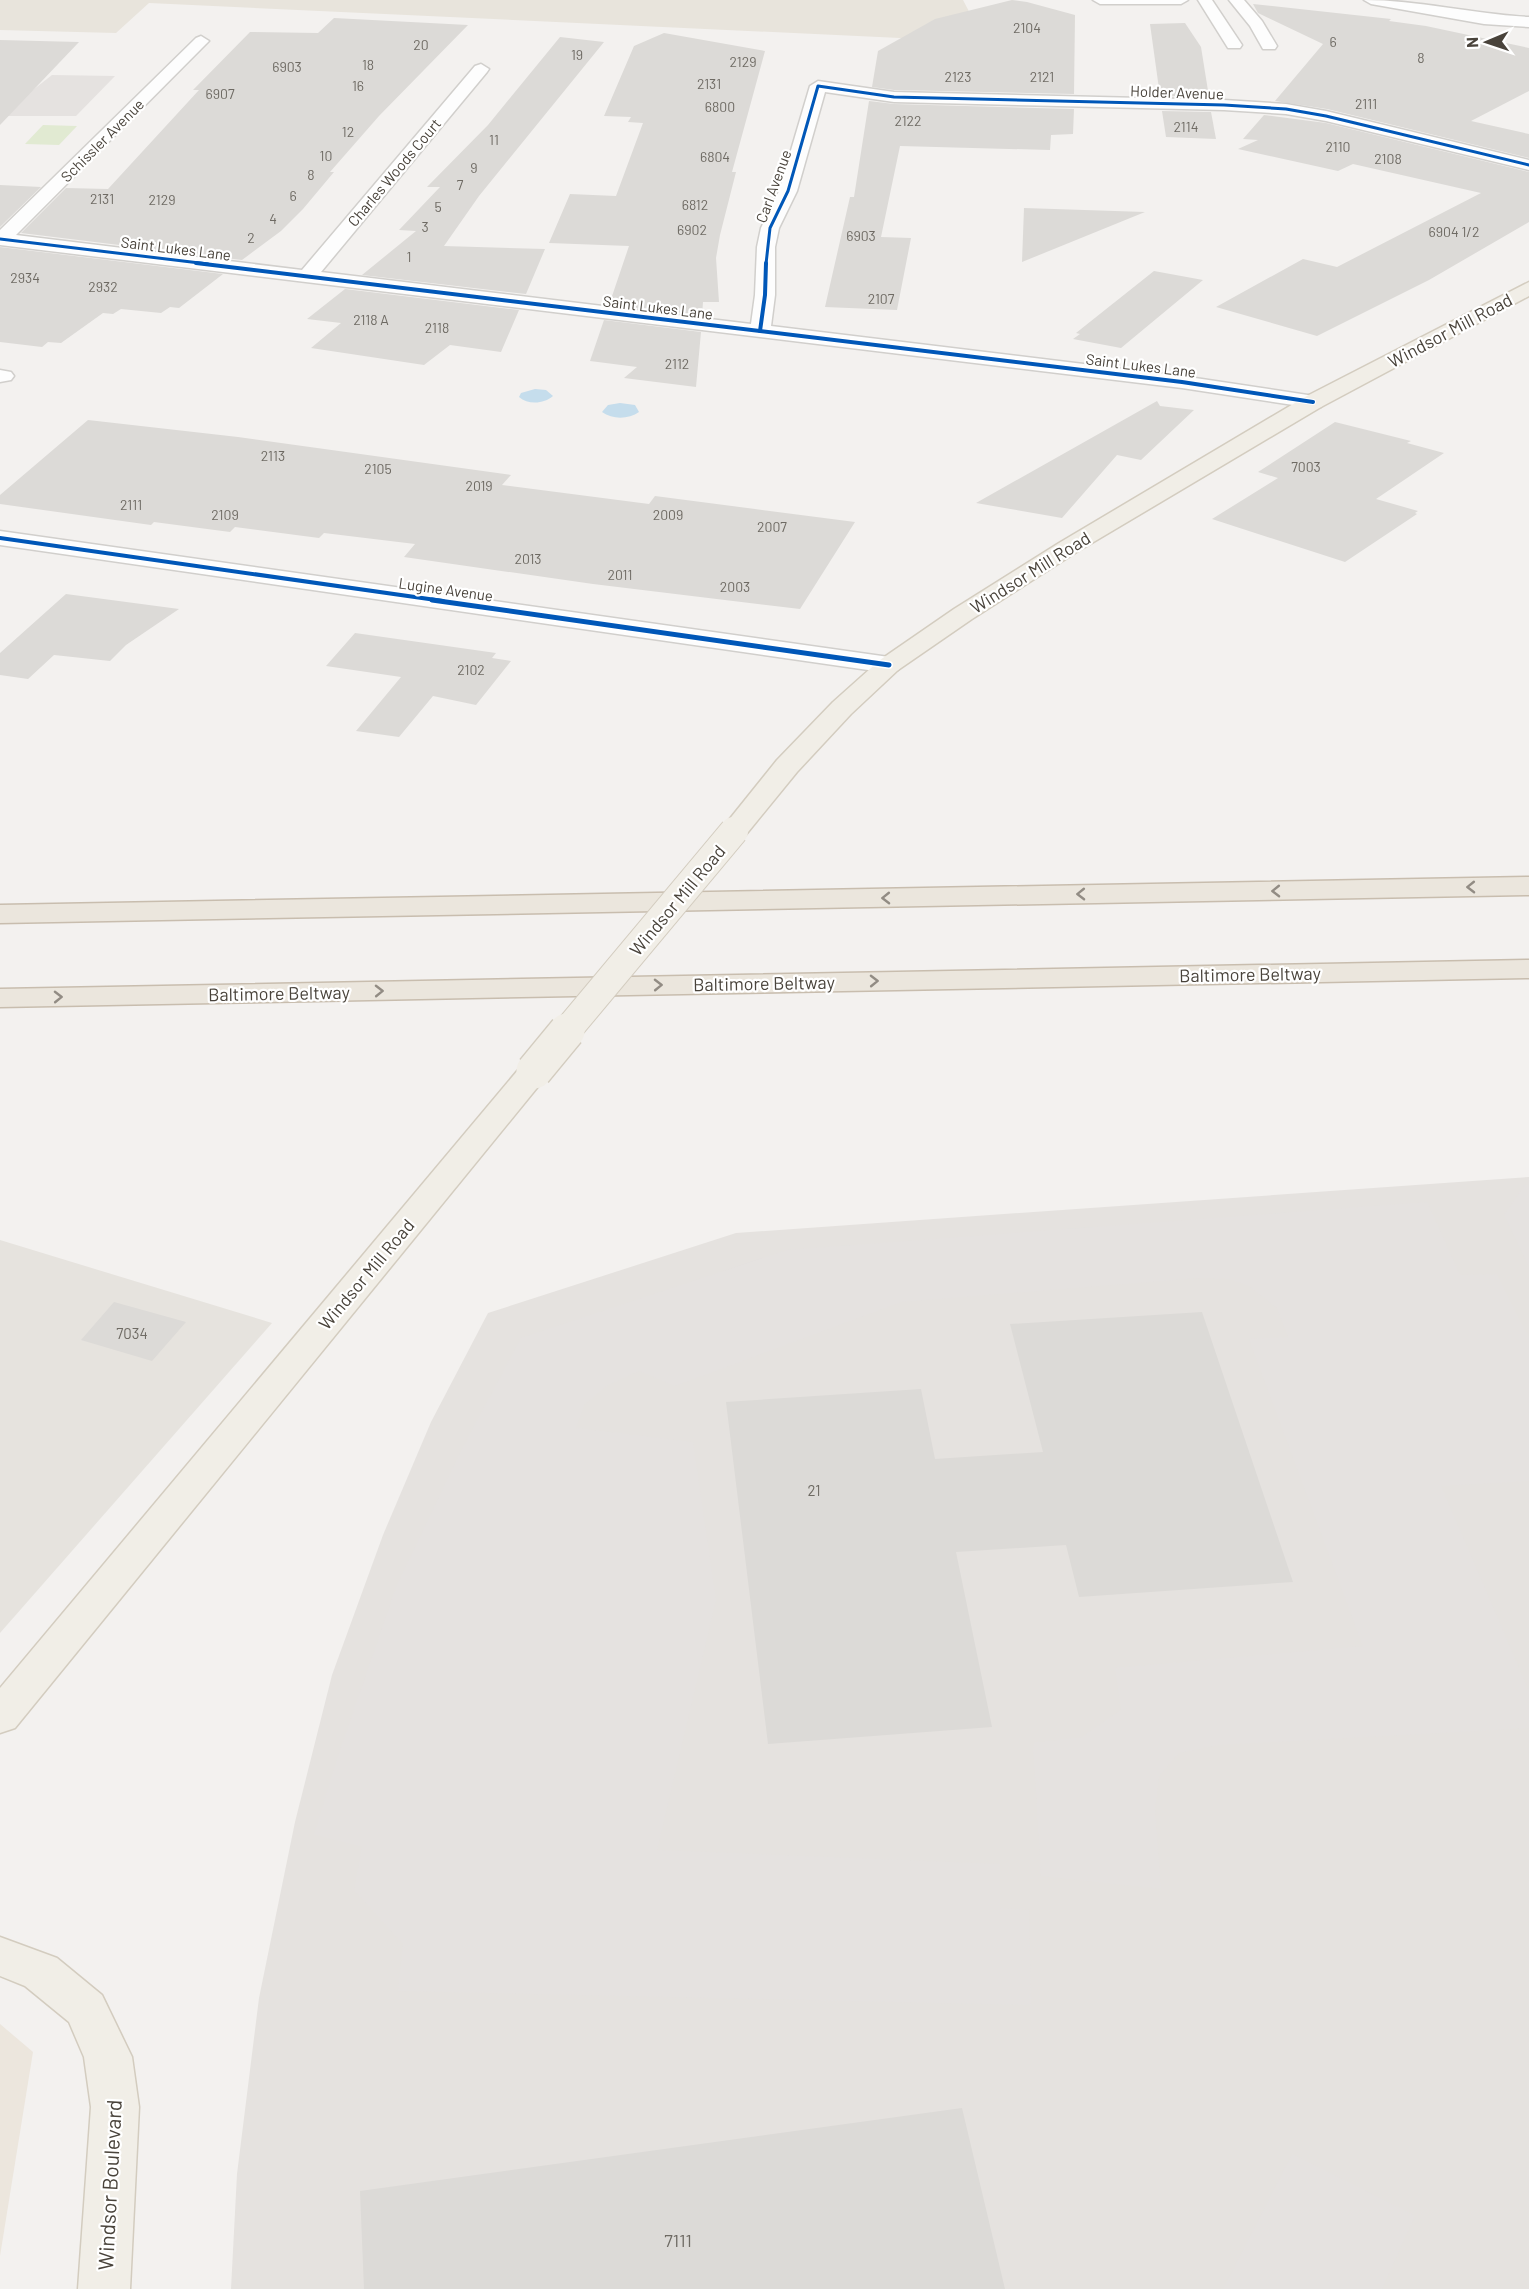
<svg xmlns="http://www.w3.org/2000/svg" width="1529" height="2289" font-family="Barlow,sans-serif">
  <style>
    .residential { fill: #e6e3de }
    .commercial { fill: #ece6dd }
    .industrial { fill: #e5e2df }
    .education { fill: #e8e4dc }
    .green { fill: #e1ead2 }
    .parking { fill: #e5e2e0 }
    .water { fill: #c5ddec }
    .building { fill: #dcdad7 }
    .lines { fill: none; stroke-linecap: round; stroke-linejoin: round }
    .minor-casing { stroke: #d1cfcc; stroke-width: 3 }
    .major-casing { stroke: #d3ccbf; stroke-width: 3 }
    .highway-casing { stroke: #c8bdae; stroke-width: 3 }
    .minor { fill: #fdfdfd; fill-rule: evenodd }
    .major { fill: #f1eee7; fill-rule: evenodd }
    .highway { fill: #ebe6dd; fill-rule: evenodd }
    .major-bridge-far1-casing { stroke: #d3ccbf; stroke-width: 30; stroke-linecap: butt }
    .major-bridge-casing { stroke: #d3ccbf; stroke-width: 38; stroke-linecap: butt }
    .major-bridge-far1 { stroke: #f1eee7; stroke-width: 28 }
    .major-bridge { stroke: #f1eee7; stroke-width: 35 }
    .cycleway-far2-casing { stroke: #fff; stroke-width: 5 }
    .cycleway-far1-casing { stroke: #fff; stroke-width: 6 }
    .cycleway-casing { stroke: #fff; stroke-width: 8 }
    .cycleway-far2 { stroke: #0057b8; stroke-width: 3 }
    .cycleway-far1 { stroke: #0057b8; stroke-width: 4 }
    .cycleway { stroke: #0057b8; stroke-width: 5 }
    .oneway { stroke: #928c84 }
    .labels { text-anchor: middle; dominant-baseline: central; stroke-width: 4.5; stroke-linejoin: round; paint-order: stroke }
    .far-number-label { font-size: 14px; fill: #6e6a63 }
    .far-street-label { font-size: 15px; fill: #49433b; stroke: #fff }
    .number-label { font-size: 15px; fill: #6e6a63 }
    .street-label { font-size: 18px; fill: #49433b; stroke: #fff }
    .near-number-label { font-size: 18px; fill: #6e6a63 }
    .near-street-label { font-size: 21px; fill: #49433b; stroke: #fff }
  </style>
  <rect width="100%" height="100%" fill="#f3f1ef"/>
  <polygon class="residential" points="0,1240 272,1323 0,1633"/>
  <polygon class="commercial" points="0,2024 33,2052 0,2256"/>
  <polygon class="industrial" points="1529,1177 1529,2289 231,2289 237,2174 259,1998 295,1822 332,1675 383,1535 431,1422 488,1313 736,1233"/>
  <polygon class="education" points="0,0 963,0 985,42 149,3 116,33 0,30"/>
  <polygon class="green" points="43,125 77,126 59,145 25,144"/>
  <g class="parking">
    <polygon points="52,75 115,76 76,116 0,116"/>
    <polygon points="1525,1185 1529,1185 1529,1267 1504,1215"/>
    <polygon points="1427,1202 1460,1275 1497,1274 1529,1338 1529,1481 1441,1486 1529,1691 1529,1728 1218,1745 1179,1753 1159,1776 1155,1811 1161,1889 1041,1876 1033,1743 1082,1737 1121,1710 1115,1668 1363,1646 1249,1339 1288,1337 1277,1308 1249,1286 1229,1279 1199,1278 901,1302 675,1386 639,1371 608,1385 585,1404 576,1428 693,1442 716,1600 657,1850 1000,1864 1000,1908 1029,1910 1031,2005 398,1991 403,1944 354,1890 362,1847 314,1835 336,1762 397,1585 462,1449 521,1338 787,1250"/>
    <polygon points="1292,2154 1415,2216 1382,2289 1223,2289"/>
  </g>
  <g class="water">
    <path d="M535,389L546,390L553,396C544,404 528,405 519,397L521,393Z"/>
    <path d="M620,403L635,405L639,412C629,419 613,420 602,412L608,405Z"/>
  </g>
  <g class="building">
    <polygon points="1012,0 1027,2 1075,15 1074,94 894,90 872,87 878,51 935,19"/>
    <polygon points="1253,4 1391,19 1389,21 1426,26 1529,48 1529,91 1471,121 1529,134 1529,158 1327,109 1275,101 1323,44 1258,13"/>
    <polygon points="334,18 468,25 379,116 330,172 334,172 303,209 281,231 242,260 21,233 66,188 108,189 199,90 193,90 250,32 318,33"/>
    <polygon points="1185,23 1201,47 1209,97 1160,96 1150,24"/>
    <polygon points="664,33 765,51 732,172 736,172 720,235 716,258 719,302 703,302 702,316 609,305 629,246 549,243 570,194 616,196 643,123 628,122 631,117 604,116 634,46"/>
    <polygon points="560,37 604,42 479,196 444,246 545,249 526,294 362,275 416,231 399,230 440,187 427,187 488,125"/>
    <polygon points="0,40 79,42 0,125"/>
    <polygon points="869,101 894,104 1074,109 1073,134 1051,135 1050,150 900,146 881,237 911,238 897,310 825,307 850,197 854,197"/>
    <polygon points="1162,111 1211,112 1216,139 1166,137"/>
    <polygon points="1264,115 1326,123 1529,172 1529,222 1429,280 1317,336 1216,307 1303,259 1337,267 1481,193 1353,164 1338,171 1238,149 1258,140 1243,139"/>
    <polygon points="0,185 41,187 0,227"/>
    <polygon points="1024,208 1145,212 1022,262"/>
    <polygon points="0,247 223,274 179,308 170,307 161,313 121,309 113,314 103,313 61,343 48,342 42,347 0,342"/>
    <polygon points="1154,271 1203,280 1121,348 1073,339 1080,334 1076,333"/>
    <polygon points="345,289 519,310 501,352 450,345 424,365 311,348 341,323 307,319"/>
    <polygon points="604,320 701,332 696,387 624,378 637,367 590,361"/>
    <polygon points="1157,401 1160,406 1194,410 1141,460 1117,455 1062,518 976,503"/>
    <polygon points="88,420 238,437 511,475 502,485 649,504 655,496 855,522 800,609 593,584 404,557 415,544 324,533 319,538 235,527 230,532 154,522 151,525 0,504 0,495"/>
    <polygon points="1335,422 1411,441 1407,443 1444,453 1376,499 1418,511 1415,513 1417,514 1345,562 1212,519 1278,478 1258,472"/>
    <polygon points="66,594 179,609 126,645 110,661 54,655 28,679 0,675 0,653"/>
    <polygon points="355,633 496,653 492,658 511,661 476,705 433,696 399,737 356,731 401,677 326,666"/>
    <polygon points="114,1302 186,1322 152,1361 81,1340"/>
    <polygon points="1202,1312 1293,1582 1079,1597 1066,1545 956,1552 992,1727 768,1744 726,1402 921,1389 935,1459 1043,1452 1010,1324"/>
    <polygon points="962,2108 1005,2289 364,2289 360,2191"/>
  </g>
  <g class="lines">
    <defs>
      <g id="minor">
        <polygon points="1093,0 1188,0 1181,4 1100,4"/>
        <polygon points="1198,0 1212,0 1242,45 1240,48 1228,48"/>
        <polygon points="1229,0 1244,0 1262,21 1277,46 1275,49 1263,49 1250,26"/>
        <path d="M1364,0C1419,0 1473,14 1529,17V27L1484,24L1371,4Z"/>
        <polygon points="201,36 209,41 206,44 16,235 302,270 475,66 481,64 489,69 487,72 321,272 751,324 755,295 757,247 761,228 779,191 810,86 818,81 894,92 1224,100 1286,104 1326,111 1529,160 1529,170 1326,121 1286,114 1224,110 894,102 825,92 797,191 779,228 775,247 775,295 771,326 1182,376 1321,397 1324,402 1321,407 1313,408 1182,388 0,245 0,230 196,38"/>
        <polygon points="0,370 11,372 14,376 11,380 0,382"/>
        <polygon points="0,531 889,657 898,660 902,665 898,670 889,673 0,545"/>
      </g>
      <g id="major">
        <polygon points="1529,282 1529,296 1321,407 1075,553 972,619 898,670 851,714 797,772 744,837 734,839 724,837 720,831 777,760 833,702 880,660 954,609 1059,543 1305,397"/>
        <polygon points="534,1061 545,1064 550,1071 545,1078 15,1728 0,1733 0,1688 523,1064"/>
        <polygon points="0,1937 57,1958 102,1995 132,2057 139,2107 130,2289 78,2289 91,2107 84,2057 69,2022 25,1986 0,1976"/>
      </g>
      <g id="highway">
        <polygon points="1529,877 1529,895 0,923 0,905"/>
        <polygon points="1529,960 1529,978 0,1007 0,989"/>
      </g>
    </defs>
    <use href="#minor" class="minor-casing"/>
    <use href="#major" class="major-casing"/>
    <use href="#highway" class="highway-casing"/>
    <use href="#minor" class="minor"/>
    <use href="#major" class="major"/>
    <use href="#highway" class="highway"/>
    <defs>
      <polyline id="major-bridge-far1" points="566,1032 734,831"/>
      <polyline id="major-bridge" points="534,1071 567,1031"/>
    </defs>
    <use href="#major-bridge-far1" class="major-bridge-far1-casing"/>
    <use href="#major-bridge" class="major-bridge-casing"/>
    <use href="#major-bridge-far1" class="major-bridge-far1"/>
    <use href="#major-bridge" class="major-bridge"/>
    <defs>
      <g id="cycleway-far2">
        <polyline points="0,239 208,264"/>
        <polyline points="766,264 770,228 788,191 818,86 894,97 1224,105 1286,109 1326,116 1529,165"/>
      </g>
      <g id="cycleway-far1">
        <polyline points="196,263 1182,382 1313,402"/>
        <polyline points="760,331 765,295 766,263"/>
        <polyline points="0,538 443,601"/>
      </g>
      <polyline id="cycleway" points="432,600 889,665"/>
    </defs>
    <use href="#cycleway-far2" class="cycleway-far2-casing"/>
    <use href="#cycleway-far1" class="cycleway-far1-casing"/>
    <use href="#cycleway" class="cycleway-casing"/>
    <use href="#cycleway-far2" class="cycleway-far2"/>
    <use href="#cycleway-far1" class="cycleway-far1"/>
    <use href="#cycleway" class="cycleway"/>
  </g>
  <defs><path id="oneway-chevron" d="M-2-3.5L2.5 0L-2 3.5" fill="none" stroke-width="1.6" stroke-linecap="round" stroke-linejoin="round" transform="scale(1.5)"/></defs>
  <g class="oneway">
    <use href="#oneway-chevron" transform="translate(1471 887) rotate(179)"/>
    <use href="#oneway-chevron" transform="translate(1276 891) rotate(179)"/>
    <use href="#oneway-chevron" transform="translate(1081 894) rotate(179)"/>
    <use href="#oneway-chevron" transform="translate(886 898) rotate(179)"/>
    <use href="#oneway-chevron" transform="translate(874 981) rotate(-1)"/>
    <use href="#oneway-chevron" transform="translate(658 985) rotate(-1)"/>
    <use href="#oneway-chevron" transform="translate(379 991) rotate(-1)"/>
    <use href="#oneway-chevron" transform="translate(58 997) rotate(-1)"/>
  </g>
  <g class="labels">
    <g class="far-number-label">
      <text x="1027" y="27">2104</text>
      <text x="1333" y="41">6</text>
      <text x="421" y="44">20</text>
      <text x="577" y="54">19</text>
      <text x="1421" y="57">8</text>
      <text x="743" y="61">2129</text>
      <text x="368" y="64">18</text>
      <text x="287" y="66">6903</text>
      <text x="958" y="76">2123</text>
      <text x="1042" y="76">2121</text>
      <text x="709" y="83">2131</text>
      <text x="358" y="85">16</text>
      <text x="220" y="93">6907</text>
      <text x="1366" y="103">2111</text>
      <text x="720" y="106">6800</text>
      <text x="908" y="120">2122</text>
      <text x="1186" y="126">2114</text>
      <text x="348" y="131">12</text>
      <text x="494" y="139">11</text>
      <text x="1338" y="146">2110</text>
      <text x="326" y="155">10</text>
      <text x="715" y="156">6804</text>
      <text x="1388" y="158">2108</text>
      <text x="474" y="167">9</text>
      <text x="311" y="174">8</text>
      <text x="460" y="184">7</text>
      <text x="293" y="195">6</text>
      <text x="102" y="198">2131</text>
      <text x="162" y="199">2129</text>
      <text x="695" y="204">6812</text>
      <text x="438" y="206">5</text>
      <text x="273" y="218">4</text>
      <text x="425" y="226">3</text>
      <text x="692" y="229">6902</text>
      <text x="1454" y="231">6904 1/2</text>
      <text x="861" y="235">6903</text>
      <text x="251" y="237">2</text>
      <text x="409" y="256">1</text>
      <text x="25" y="277">2934</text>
      <text x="103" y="286">2932</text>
      <text x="881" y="298">2107</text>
      <text x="371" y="319">2118 A</text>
      <text x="437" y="327">2118</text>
      <text x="677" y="363">2112</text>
      <text x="273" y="455">2113</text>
      <text x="1306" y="466">7003</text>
      <text x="378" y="468">2105</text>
      <text x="479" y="485">2019</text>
      <text x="131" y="504">2111</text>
      <text x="225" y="514">2109</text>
      <text x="668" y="514">2009</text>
      <text x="772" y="526">2007</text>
      <text x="528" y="558">2013</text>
      <text x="620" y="574">2011</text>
      <text x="735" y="586">2003</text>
      <text x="471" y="669">2102</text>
    </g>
    <g class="far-street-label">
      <text transform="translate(1177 92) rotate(2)">Holder Avenue</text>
      <text transform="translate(102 140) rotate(-45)">Schissler Avenue</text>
      <text transform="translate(394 172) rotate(-50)">Charles Woods Court</text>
      <text transform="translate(773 186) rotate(-70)">Carl Avenue</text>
      <text transform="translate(176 248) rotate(7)">Saint Lukes Lane</text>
      <text transform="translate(658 307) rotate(7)">Saint Lukes Lane</text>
      <text transform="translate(1141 365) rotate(7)">Saint Lukes Lane</text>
      <text transform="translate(446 589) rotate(8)">Lugine Avenue</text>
    </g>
    <g class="number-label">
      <text x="132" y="1333">7034</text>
      <text x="814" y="1490">21</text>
    </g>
    <g class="street-label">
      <text transform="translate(1450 330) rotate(-28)">Windsor Mill Road</text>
      <text transform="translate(1030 572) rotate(-32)">Windsor Mill Road</text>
      <text transform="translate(677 900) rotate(-50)">Windsor Mill Road</text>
      <text transform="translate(1250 974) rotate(-1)">Baltimore Beltway</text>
      <text transform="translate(764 983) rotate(-1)">Baltimore Beltway</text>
      <text transform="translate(279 993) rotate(-1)">Baltimore Beltway</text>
      <text transform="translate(366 1274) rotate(-50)">Windsor Mill Road</text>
    </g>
    <g class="near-number-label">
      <text x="678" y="2240">7111</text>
    </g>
    <g class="near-street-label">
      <text transform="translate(109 2185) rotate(-87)">Windsor Boulevard</text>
    </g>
  </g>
  <g transform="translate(1487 42) rotate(268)" stroke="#ffffff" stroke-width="4.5" paint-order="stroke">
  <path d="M0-4.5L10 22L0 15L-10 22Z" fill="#49433b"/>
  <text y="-9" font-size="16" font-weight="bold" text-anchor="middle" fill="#49433b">N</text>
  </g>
</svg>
